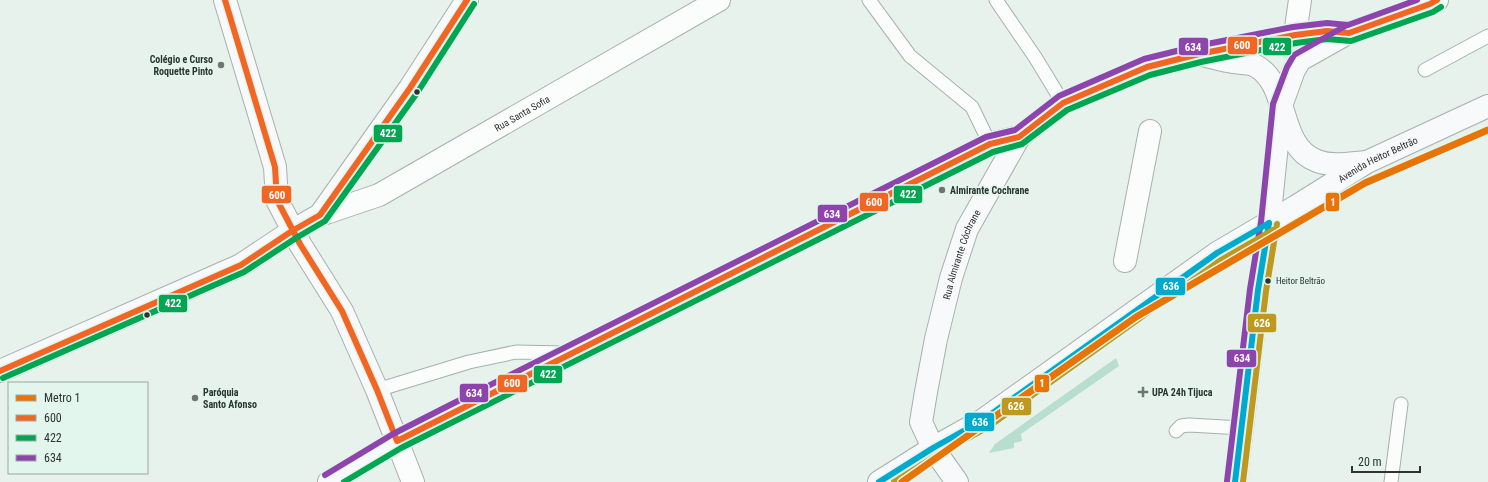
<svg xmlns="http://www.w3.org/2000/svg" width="1488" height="482" font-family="'Roboto Condensed',sans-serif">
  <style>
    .green { fill: #b8decf }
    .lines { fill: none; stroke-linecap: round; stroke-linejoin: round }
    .lane-casing { stroke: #a8b0ac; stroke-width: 15 }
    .street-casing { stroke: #a8b0ac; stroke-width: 24 }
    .secondary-casing { stroke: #a8b0ac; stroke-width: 24 }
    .lane { stroke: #fbfdfc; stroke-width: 13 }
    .street { stroke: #fbfdfc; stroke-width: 22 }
    .secondary { stroke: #f8f9fa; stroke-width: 22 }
    .bus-1-casing { stroke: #e2f6ee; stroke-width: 9 }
    .bus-2-casing { stroke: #e2f6ee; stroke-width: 9 }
    .bus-3-casing { stroke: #e2f6ee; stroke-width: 9 }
    .bus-4-casing { stroke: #e2f6ee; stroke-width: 9 }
    .bus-5-casing { stroke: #e2f6ee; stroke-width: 9 }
    .bus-1 { stroke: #f26522; stroke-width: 6 }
    .bus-2 { stroke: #00a651; stroke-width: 6 }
    .bus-3 { stroke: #8e44ad; stroke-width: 6 }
    .bus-4 { stroke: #00a9ce; stroke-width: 6 }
    .bus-5 { stroke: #be981f; stroke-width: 6 }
    .metro-1-casing { stroke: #e2f6ee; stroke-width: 10 }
    .metro-1 { stroke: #e77405; stroke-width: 7 }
    .poi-dot { fill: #6d7672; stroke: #e2f6ee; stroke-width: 1.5 }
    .bus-dot { fill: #2c3330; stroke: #e2f6ee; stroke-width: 1.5 }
    .labels { text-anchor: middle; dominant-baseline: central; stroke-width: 3.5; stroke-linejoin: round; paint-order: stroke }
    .bus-label { font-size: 9px; fill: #2c3330; stroke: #e2f6ee; text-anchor: start }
    .poi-label { font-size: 10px; font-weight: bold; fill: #2c3330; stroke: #e2f6ee; text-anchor: start }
    .street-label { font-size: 10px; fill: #2c3330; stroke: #e2f6ee }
    .line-badge { stroke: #e2f6ee; stroke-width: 1.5 }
    .badge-label { font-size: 11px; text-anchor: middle; font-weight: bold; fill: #fff }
  </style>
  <rect width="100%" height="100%" fill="#e7f2ed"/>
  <polygon class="green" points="1116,358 1119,366 1021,434 1022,441 1014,443 1014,448 989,453 995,444"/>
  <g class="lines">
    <defs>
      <g id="lane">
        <polyline points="869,0 910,56 972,107 990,144"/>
        <polyline points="996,0 1035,57 1063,103"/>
        <polyline points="1425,70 1488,36"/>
        <polyline points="377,390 469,362 516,352 566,353"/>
        <polyline points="1176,431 1181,426 1189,425 1242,428"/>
        <polyline points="1391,482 1401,404"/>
      </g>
      <g id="street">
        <polyline points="1295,35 1300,0"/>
        <path id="s1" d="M320,215L379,195L719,0"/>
        <polyline points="1125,261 1150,131"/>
        <polyline points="397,441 413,482"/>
      </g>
      <g id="secondary">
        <polyline points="225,0 275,167 277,200 300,244 342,311 377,390 397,441"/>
        <path d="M1206,56C1215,58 1224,61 1233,62C1239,63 1248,63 1254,65C1291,83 1276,146 1317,161C1333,167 1351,163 1366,162"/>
        <polyline points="0,371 241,265 292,231 320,215 410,88 467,0"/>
        <polyline points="329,482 397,441 454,412 574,353 990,144 1019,137"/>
        <path id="s2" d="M879,482L933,448L983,420L1217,253L1295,207L1367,162L1488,106"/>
        <path id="s3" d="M957,482L933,448L921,422L926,392L936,339L951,278L967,229L1019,137L1063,103L1147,67L1199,54L1295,35L1327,31L1349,33L1430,4L1437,0"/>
        <polyline points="1235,482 1242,428 1258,290 1269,223 1281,106 1294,70 1300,60 1348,33"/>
      </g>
    </defs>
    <use href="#lane" class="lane-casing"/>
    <use href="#street" class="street-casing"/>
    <use href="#secondary" class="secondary-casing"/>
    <use href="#lane" class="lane"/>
    <use href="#street" class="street"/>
    <use href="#secondary" class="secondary"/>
    <defs>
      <g id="bus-1">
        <polyline points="225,0 275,167 277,200 300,244 342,311 377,390 397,441 990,144 1019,137 1063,103 1147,67 1199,54 1295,35 1327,31 1349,33 1430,4 1437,0"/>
        <polyline points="0,371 241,265 292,231 320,215 410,88 467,0"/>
      </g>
      <g id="bus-2">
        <polyline points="3,378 244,272 296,238 325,221 417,93 474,4"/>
        <polyline points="344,482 401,448 993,152 1022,144 1067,110 1150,75 1201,62 1296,43 1327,39 1351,41 1433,12 1441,7"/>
      </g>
      <g id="bus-3">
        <polyline points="325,475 393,434 450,405 986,137 1015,130 1059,96 1144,59 1197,46 1293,27 1327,23 1348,25 1417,0"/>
        <polyline points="1227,481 1250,289 1261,222 1273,104 1287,67 1294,55 1347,25"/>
      </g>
      <g id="bus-4">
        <polyline points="879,482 933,448 983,420 1217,253 1269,223"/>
        <polyline points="1235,482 1258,290 1269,223"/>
      </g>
      <g id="bus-5">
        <polyline points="894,482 937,455 988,427 1221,260 1273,230"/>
        <polyline points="1243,482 1266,291 1277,224"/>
      </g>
    </defs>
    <use href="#bus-1" class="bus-1-casing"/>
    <use href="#bus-2" class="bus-2-casing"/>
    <use href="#bus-3" class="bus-3-casing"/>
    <use href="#bus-4" class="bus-4-casing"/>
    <use href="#bus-5" class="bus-5-casing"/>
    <use href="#bus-1" class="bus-1"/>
    <use href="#bus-2" class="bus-2"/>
    <use href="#bus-3" class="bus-3"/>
    <use href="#bus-4" class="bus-4"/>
    <use href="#bus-5" class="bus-5"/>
    <defs>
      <polyline id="metro-1" points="902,482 1136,317 1365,183 1488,130"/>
    </defs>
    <use href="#metro-1" class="metro-1-casing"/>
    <use href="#metro-1" class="metro-1"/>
  </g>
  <g class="poi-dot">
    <circle cx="221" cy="65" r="4"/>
    <circle cx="942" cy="190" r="4"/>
    <path d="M1141 386h4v4h4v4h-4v4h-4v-4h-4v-4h4z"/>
    <circle cx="195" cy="398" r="4"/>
  </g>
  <g class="bus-dot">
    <circle cx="417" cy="92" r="3.5"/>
    <circle cx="1268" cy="281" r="3.5"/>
    <circle cx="147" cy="315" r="3.5"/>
  </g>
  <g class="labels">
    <g class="bus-label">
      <text x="1276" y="281">Heitor Beltrão</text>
    </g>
    <g class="poi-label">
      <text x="213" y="59" text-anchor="end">Colégio e Curso<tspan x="213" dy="12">Roquette Pinto</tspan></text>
      <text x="950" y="190">Almirante Cochrane</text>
      <text x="203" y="392">Paróquia<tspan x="203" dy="12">Santo Afonso</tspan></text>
      <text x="1152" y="392">UPA 24h Tijuca</text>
    </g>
    <g class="street-label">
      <text stroke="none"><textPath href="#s1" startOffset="227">Rua Santa Sofia</textPath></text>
      <text stroke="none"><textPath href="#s2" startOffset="595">Avenida Heitor Beltrão</textPath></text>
      <text stroke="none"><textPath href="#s3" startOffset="243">Rua Almirante Cóchrane</textPath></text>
    </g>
  </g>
  <g class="line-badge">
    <rect x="1227" y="36" width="31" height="19" rx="4" fill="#f26522"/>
    <rect x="1262" y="37" width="30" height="19" rx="4" fill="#00a651"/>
    <rect x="1178" y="37" width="31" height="19" rx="4" fill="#8e44ad"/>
    <rect x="373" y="124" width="30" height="19" rx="4" fill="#00a651"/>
    <rect x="893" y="185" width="30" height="19" rx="4" fill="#00a651"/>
    <rect x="261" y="185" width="31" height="19" rx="4" fill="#f26522"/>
    <rect x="1325" y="192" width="15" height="20" rx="4" fill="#e77405"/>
    <rect x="859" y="192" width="30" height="20" rx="4" fill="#f26522"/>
    <rect x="817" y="204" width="31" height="19" rx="4" fill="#8e44ad"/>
    <rect x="1155" y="277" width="31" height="19" rx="4" fill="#00a9ce"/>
    <rect x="158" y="294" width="30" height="19" rx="4" fill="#00a651"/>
    <rect x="1247" y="313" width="30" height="20" rx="4" fill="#be981f"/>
    <rect x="1226" y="349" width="31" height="19" rx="4" fill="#8e44ad"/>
    <rect x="533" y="365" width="30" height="19" rx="4" fill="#00a651"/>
    <rect x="497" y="374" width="31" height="19" rx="4" fill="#f26522"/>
    <rect x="1034" y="374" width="16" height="19" rx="4" fill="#e77405"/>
    <rect x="459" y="383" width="30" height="20" rx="4" fill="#8e44ad"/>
    <rect x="1001" y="397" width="31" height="19" rx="4" fill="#be981f"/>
    <rect x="964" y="412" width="31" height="20" rx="4" fill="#00a9ce"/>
  </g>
  <g class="badge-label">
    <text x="1242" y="49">600</text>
    <text x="1277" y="51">422</text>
    <text x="1193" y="51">634</text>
    <text x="388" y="137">422</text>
    <text x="908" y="198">422</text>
    <text x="277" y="199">600</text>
    <text x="1333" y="206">1</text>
    <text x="874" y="206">600</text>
    <text x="832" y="218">634</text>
    <text x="1171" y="290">636</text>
    <text x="173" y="307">422</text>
    <text x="1262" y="327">626</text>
    <text x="1242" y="362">634</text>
    <text x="548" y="378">422</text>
    <text x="512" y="387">600</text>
    <text x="1042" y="387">1</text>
    <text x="474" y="397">634</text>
    <text x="1016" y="410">626</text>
    <text x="980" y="426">636</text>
  </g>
  <rect x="8" y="382" width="140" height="92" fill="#e2f6ee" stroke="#99a8a2"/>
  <rect x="16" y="395" width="20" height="6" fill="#e77405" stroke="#99a8a2"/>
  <text x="44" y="402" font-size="12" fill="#2c3330">Metro 1</text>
  <rect x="16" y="415" width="20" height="6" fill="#f26522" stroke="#99a8a2"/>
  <text x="44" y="422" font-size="12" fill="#2c3330">600</text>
  <rect x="16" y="435" width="20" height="6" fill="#00a651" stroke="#99a8a2"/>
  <text x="44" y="442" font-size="12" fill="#2c3330">422</text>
  <rect x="16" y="455" width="20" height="6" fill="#8e44ad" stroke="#99a8a2"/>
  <text x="44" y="462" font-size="12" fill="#2c3330">634</text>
  <path d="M1352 466v6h68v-6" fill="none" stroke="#2c3330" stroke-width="2"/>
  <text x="1358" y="466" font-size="12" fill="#2c3330" stroke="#e2f6ee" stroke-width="3" paint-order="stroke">20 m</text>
</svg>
